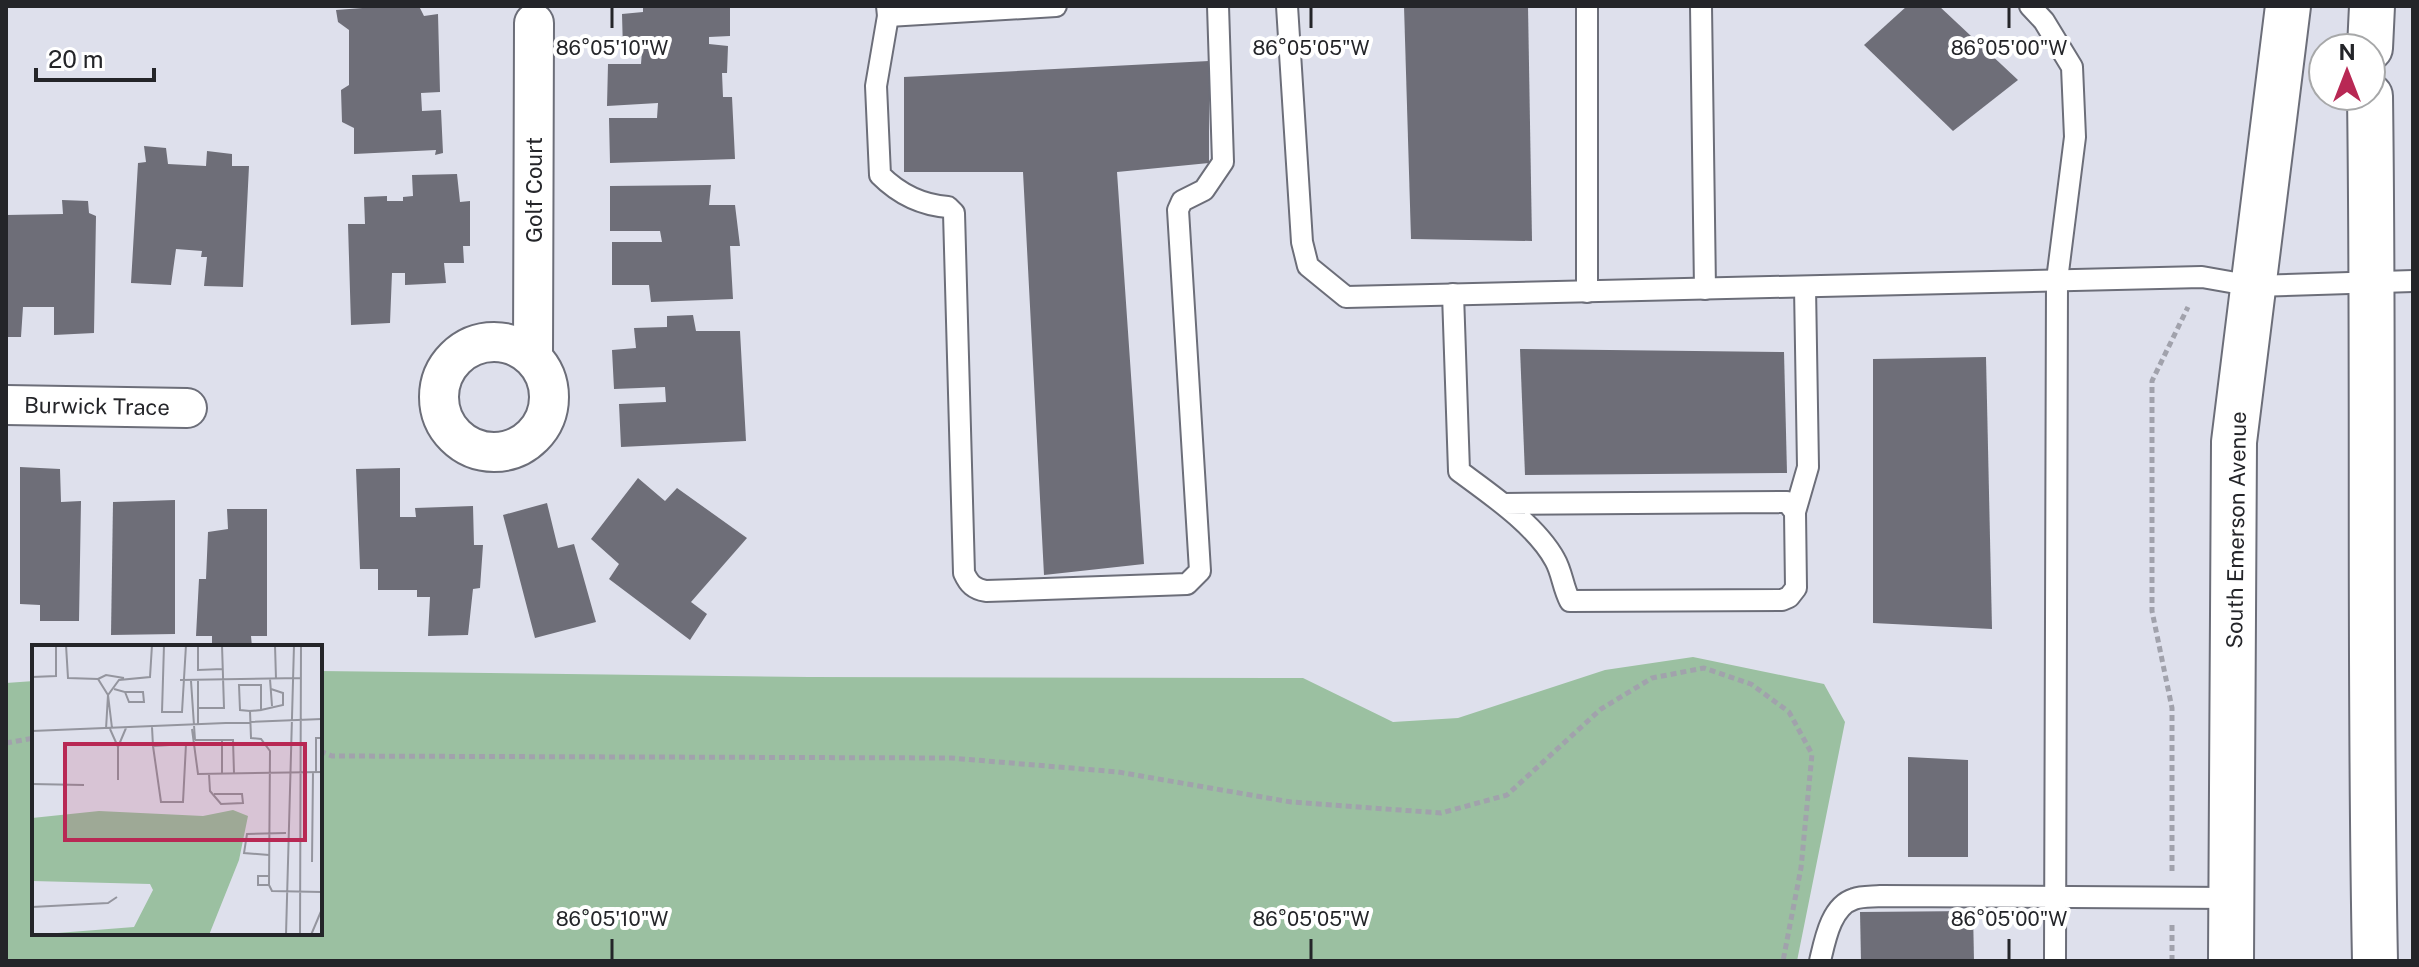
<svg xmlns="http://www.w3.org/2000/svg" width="2419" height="967" font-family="'Public Sans',sans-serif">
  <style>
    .green { fill: #9bc0a1 }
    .building { fill: #6e6e78 }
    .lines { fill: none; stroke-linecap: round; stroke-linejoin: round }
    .lane-casing { stroke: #6c6e79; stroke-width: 24 }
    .street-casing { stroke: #6c6e79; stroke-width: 42 }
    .secondary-casing { stroke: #6c6e79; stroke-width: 48 }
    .path { stroke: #a1a2ac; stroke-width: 5; stroke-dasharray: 6 4; stroke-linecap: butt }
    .lane { stroke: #fff; stroke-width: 20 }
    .street { stroke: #fff; stroke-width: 38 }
    .secondary { stroke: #fff; stroke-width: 44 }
    .ticks { fill: none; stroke: #242529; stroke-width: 3 }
    .labels { text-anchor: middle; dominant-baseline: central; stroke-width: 8; stroke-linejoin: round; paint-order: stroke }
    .street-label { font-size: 22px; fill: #242529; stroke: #fff }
    .inset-road { fill: none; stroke: #94959e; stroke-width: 2 }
    .view { fill: #b82854; fill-opacity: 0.15; stroke: #b82854; stroke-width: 4 }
    .inset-edge { fill: none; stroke: #242529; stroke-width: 4 }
    .ticks-label { font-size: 20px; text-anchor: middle; fill: #242529; stroke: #fff; stroke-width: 8; stroke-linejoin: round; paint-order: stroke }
  </style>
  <rect width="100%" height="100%" fill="#dee0ec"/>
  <polygon class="green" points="1693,657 1824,684 1845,722 1797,961 6,961 6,683 34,681 34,933 320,933 320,671 809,677 1303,678 1393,722 1458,718 1605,670"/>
  <g class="building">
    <polygon points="389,6 419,6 424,16 438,14 440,92 421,93 422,111 441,110 443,153 435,155 436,150 354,154 354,128 342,122 341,90 349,85 349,30 338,22 336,10"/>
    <polygon points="643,6 730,6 730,36 709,37 709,44 728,46 727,73 722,73 723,97 732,97 735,159 610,163 609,118 657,118 658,103 607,106 608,64 641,64 642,51 623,51 622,14 643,12"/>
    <polygon points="1404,6 1528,6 1532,241 1411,239"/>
    <polygon points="1907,6 1939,6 2018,80 1953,131 1864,45"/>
    <polygon points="1209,61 1209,163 1117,172 1144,564 1044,575 1023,172 904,172 904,77"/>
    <polygon points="144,146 166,148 168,164 206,166 207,151 232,154 232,166 249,166 243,287 204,286 207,257 201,257 202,251 176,249 171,285 131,283 138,163 146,162"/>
    <polygon points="457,174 460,202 470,201 470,246 463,246 464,263 444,263 446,283 405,285 405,273 392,273 390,323 351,325 348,224 365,224 364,197 387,196 387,201 403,201 403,197 413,196 412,175"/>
    <polygon points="711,185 709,205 735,205 740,246 730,246 733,299 651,302 649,285 612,285 612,242 662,242 660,231 610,231 610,186"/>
    <polygon points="62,200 88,201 89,213 96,216 94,333 54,335 54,307 23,307 21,337 6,337 6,215 63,214"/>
    <polygon points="693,315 696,331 740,331 746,441 621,447 619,404 666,402 665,387 614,389 612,350 636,348 634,328 667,327 667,316"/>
    <polygon points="1520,349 1784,352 1787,473 1525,475"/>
    <polygon points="1986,357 1992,629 1873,623 1873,359"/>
    <polygon points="20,467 60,469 61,502 81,501 79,621 40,621 40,605 20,604"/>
    <polygon points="400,468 400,517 416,517 415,508 473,506 474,545 483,545 480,588 473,589 468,635 428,636 430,597 417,597 417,590 378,590 378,569 360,569 356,469"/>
    <polygon points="638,478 665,501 677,488 747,538 691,602 707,614 690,640 609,579 619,564 591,539"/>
    <polygon points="175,500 175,634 111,635 113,502"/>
    <polygon points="547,503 558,548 574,544 596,622 535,638 503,515"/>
    <polygon points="227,509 267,509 267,636 251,636 252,647 212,645 212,636 196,636 199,579 206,579 208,532 228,529"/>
    <polygon points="1908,757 1968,760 1968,857 1908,857"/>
    <polygon points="1973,911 1974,961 1861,961 1860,912"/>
  </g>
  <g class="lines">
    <defs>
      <g id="lane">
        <polyline points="887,6 888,16 1056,6"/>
        <polyline points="1287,6 1302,242 1308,266 1346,297 2202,277 2253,286 2413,281"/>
        <polyline points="1587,6 1587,292"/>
        <polyline points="1701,6 1705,289"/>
        <polyline points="2030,6 2044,21 2072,67 2075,137 2057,280 2055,961"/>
        <path d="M888,16L876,86L880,175C899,194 921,205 948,207L954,213L964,573C969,584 974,589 986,591L1187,584L1200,571L1178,210L1182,201L1204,190L1223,162L1218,6"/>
        <path d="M1453,294L1459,471C1490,494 1536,525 1555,560C1562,572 1563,588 1570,601L1782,600L1789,597L1796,588L1795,512L1787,502L1503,504"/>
        <polyline points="1795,512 1808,467 1805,287"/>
        <path d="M1820,961C1825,940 1831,906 1854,899C1862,896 1873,897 1881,896L2231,898"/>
      </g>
      <g id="street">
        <circle cx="494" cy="397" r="55"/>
        <polyline points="533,357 534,23"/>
        <polyline points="6,405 187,408"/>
      </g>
      <g id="secondary">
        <polyline points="2370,48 2372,6"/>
        <path d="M2370,96C2374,384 2369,673 2375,961"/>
        <polyline points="2231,961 2234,442 2288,6"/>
      </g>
    </defs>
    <use href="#lane" class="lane-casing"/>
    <use href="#street" class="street-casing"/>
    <use href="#secondary" class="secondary-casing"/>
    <g class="path">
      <polyline points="6,743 34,738"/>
      <polyline points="320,751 332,756 951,758 1118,772 1291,802 1441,813 1507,795 1601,709 1652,678 1704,668 1751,684 1789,712 1812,754 1801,868 1783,961"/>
      <polyline points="2172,871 2172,708 2152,611 2152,381 2188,307"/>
      <polyline points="2172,925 2172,961"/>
    </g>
    <use href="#lane" class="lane"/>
    <use href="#street" class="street"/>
    <use href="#secondary" class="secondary"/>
  </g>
  <path class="ticks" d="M612,8V28M1311,8V28M2009,8V28M612,939V959M1311,939V959M2009,939V959"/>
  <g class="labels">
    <g class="street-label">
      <text transform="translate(534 190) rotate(-90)">Golf Court</text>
      <text transform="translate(97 406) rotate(1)">Burwick Trace</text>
      <text transform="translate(2236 530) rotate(-89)">South Emerson Avenue</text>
    </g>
  </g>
  <g transform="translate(32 645)">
    <rect width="290" height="290" fill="#dee0ec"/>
    <path d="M201,165L216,171L207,215L177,290H0L102,282L121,245L118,239L0,236V173L67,166L171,171Z" fill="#9bc0a1"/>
    <path class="inset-road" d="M34,0L36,33L66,34L76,50L87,35L118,32L120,0M132,0L130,67H150L154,0M166,0V25L191,24M243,0L244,34M0,32L24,31V0M66,34L74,30L92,33M238,34L240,61M148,35L269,33M159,36L163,95M82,44L93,47L97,57H112L111,47H93M166,63H192L190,0M229,65L251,60V48L239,44M218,66L208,65L207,40H229V65L218,66L219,93L229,94L238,106L237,240L240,246L290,247M166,80V36M120,82L121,101L155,99M74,84L76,50L80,83M78,84L86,102L94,83M160,84L166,129L290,127M0,86L290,74M163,95H201L202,128M190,95V128M121,101L129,157H151L154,99M284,127V93H290M177,129L178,146L189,159L211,158L210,149H182M86,135V102M0,139L52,140M237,210L212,208L215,189L254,188M280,217L281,127M237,231H226V240H237M0,262L76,258L85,252M254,290L262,0M268,290L269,0M279,290L290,264"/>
    <path class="view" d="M33,99H273V195H33Z"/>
    <rect width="290" height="290" class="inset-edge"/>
  </g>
  <g class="ticks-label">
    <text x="612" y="55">86°05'10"W</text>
    <text x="1311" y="55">86°05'05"W</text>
    <text x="2009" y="55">86°05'00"W</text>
    <text x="612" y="926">86°05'10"W</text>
    <text x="1311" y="926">86°05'05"W</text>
    <text x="2009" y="926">86°05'00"W</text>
  </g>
  <rect width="2419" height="967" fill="none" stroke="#242529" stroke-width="16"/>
  <g transform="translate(2347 72)"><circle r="38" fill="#ffffff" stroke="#a7a8a9" stroke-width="2"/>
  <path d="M0-6L14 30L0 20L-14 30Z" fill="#b82854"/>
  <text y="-12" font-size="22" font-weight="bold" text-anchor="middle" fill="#242529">N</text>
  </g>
  <path d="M36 68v12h118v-12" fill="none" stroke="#242529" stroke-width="4"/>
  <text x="48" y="68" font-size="24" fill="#242529" stroke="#ffffff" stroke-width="6" paint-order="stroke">20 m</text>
</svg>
